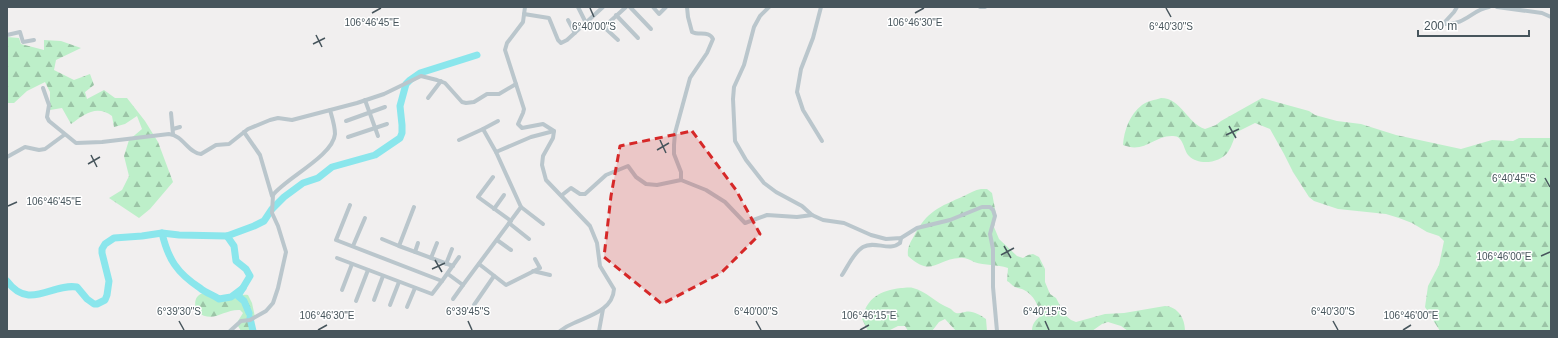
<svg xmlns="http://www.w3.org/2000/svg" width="1558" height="338" font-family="Arial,sans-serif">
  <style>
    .forest { fill: url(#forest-firs) }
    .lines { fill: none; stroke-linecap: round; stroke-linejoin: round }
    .river { stroke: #8ae6ec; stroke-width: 7 }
    .minor { stroke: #bac6cc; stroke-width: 4 }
    .marked { fill: #d62828; fill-opacity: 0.2; stroke: #d62828; stroke-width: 3; stroke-dasharray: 8 5; stroke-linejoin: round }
    .ticks { fill: none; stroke: #47555c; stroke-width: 1.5 }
    .ticks-label { font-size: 10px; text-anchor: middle; fill: #47555c; stroke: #fff; stroke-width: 3; stroke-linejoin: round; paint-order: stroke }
  </style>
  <defs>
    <pattern id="forest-firs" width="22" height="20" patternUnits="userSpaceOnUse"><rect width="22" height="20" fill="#bdefc9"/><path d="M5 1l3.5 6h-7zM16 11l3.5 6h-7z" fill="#9bc4a6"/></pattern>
  </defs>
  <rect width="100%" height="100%" fill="#f1efef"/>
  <g class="forest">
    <path d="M7,37L19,38L21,44L44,50V40L61,41L81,48L56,60L54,70L74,80L90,74L94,85L85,92L87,99L104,90L115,98H127L145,121L158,142L173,182L150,209L139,218L109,198L122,190L129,176L124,156L129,140L142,129L137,116L125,124L114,127L112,116C96,104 84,115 71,124L62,108L50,110V92L45,82L27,91L14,103H7Z"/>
    <path d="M1161,98C1181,98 1187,123 1205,129L1216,125L1221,121L1262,98L1309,111L1315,115L1337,121L1361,124L1396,135L1461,149L1492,140L1513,141L1519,138H1551V331H1440L1425,307L1428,286L1439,265L1444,241L1439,236L1427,232L1412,223L1399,218L1386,214L1338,209L1314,201L1309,197L1293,172L1284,154L1270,129L1255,123L1237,132C1234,138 1232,146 1228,152C1220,163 1199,166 1189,156C1183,150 1184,136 1173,136C1154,135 1145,154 1123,145C1124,130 1130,114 1142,105C1147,101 1155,100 1161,98Z"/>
    <path d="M981,189H987L992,193L996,214L994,227L999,239L1017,256L1023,258L1028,255L1033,254L1039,257L1045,269V282L1050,294L1056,298L1065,315L1071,320L1076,322L1105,314L1124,313L1165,306C1178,307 1185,318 1185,331H1128L1121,326L1108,322L1102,324L1092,331H1032C1032,324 1035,320 1041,316C1038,305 1034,295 1024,290C1021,288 1017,288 1015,287C1012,286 1010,282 1007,281L1008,268C997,264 985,266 974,262C970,260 965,257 960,258C936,259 932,278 908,256C907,248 910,243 914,236C927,211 939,207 964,196C970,193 975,190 981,189Z"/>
    <path d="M901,288C904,288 910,287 913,288C926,291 936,303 949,308C952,309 953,312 956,313C960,314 962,312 965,312C972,310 980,315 986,319L987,331H956L945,319L939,322L932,331H908L905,326H898L888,331H868L862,319C867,297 880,291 901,288Z"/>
    <path d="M204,293C209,295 215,300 221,301C232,302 237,293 248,295L252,303L255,317H250L249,327L252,331H241L238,326V321L243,313L240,310C223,309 214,324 197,312C194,304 194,295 204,293Z"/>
  </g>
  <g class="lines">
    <g class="river">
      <path d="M162,233C168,259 177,273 200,288C206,293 213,295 219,299L231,297L243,288"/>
      <polyline points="227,236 234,246 236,261 246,269 250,276 238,296 244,301 249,313"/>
      <path d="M7,281C29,311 52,283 77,287L87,299L94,304H97L105,300L107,295L109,281L102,253V249L105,244L114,238L142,236L162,233L179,235L227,236L254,226L264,221L272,209L284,197L303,183L318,178L332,167L375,155L400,138L402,133V125L400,106L406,84L410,80L420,73L477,55"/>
      <polyline points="250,318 253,331"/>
    </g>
    <g class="minor">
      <path d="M525,7L523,22L507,43L505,50L524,109L523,113L518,124L522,128L543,124L554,131L553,138L543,156L542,165L546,180L590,226L597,243L600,266L614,289C613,310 589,316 574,323C569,325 564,328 560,331"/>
      <polyline points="578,7 586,23 599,27 605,26 626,7"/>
      <polyline points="630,7 651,29"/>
      <polyline points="653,7 659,14 666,7"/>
      <polyline points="769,7 760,16 754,27 744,65 734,87 733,99 735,141 746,160 764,183 776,192 802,206 812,215 823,220 844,223 871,235 886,239 901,238 917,228 950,220 982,207 990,207 993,210 995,216 990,234 993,249 993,287 997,331"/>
      <polyline points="821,7 813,38 801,69 797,92 803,110 822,141"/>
      <polyline points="980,7 985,7"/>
      <polyline points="1497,7 1542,13 1551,17"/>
      <polyline points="524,14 549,18 558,40 561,43 567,40 603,7"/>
      <polyline points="616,15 638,38"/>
      <polyline points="568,20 575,33"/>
      <path d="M1443,24C1467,25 1471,10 1489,7"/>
      <polyline points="1443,24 1454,12 1457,7"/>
      <polyline points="604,27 618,40"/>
      <polyline points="7,35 20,32 23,42 34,40"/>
      <path d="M43,88L49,105L47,117L49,121L76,143L102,142L169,134C183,135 188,153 201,154L216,145L229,144L248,129L270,120L278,118L292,120L357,103L384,94L421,76L437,80L445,83L462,102L466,103L474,102L487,94H499L516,84"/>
      <polyline points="428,98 441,81"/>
      <polyline points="365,100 378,136"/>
      <polyline points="171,113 173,134"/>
      <polyline points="346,121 385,107"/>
      <polyline points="173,129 180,127"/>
      <polyline points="483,129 498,121"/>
      <polyline points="244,132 260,155 272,196"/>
      <polyline points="348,137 387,124"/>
      <polyline points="459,140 483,129 496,152 531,137 554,131"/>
      <polyline points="7,157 25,147 39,150 45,149 64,135"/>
      <polyline points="493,177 478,197 511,221"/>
      <path d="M681,180V172L674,154V145L675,133L690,78L707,53L713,39C709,30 699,36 692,32L688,17L687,7"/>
      <polyline points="562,195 571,188 580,194 585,194 606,175 628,166 636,177 646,184 657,185 681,180 706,190 725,202 745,223 767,215 797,217 812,215"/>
      <polyline points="350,205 336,240 442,281 459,257"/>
      <polyline points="414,207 399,246 453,266"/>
      <polyline points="521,207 543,224"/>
      <polyline points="494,209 504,195"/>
      <polyline points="509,223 529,239"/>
      <polyline points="382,239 399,246"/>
      <polyline points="497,240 511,250"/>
      <polyline points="353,246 365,218"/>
      <polyline points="415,252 418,243"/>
      <polyline points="337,258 432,294 442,281"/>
      <polyline points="431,258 437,243"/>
      <polyline points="446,264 452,249"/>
      <polyline points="479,264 506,285 540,268 535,259"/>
      <polyline points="533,271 550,275"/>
      <polyline points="448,274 463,285 521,207 496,152"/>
      <path d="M842,275C848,266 854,252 863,247C875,240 889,252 900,243L901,238"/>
      <polyline points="342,290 352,264"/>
      <polyline points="453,299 463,285"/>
      <polyline points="374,300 383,276"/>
      <polyline points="356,301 368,270"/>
      <polyline points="390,305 399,282"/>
      <polyline points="474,305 494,276"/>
      <polyline points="407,307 415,288"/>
      <path d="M230,331L241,321L250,320L266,311L273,303L278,288L286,252L278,226L272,213L273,195C286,178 333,156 335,134C335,126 332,117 330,110"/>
      <polyline points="599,331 603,309"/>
    </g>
  </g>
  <path class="marked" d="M692,131L736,190L760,234L721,273L662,304L604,257L611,196L620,146Z"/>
  <path class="ticks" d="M590,8L594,17M1166,8L1171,17M372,13L381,8M915,13L924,8M316,35L322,47M313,44L325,38M1229,126L1236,138M1226,135L1239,129M660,140L666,153M657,150L669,143M91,155L97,167M88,164L100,157M1545,178L1550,187M8,206L17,202M1004,246L1011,258M1001,255L1014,248M1541,256L1550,252M435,260L442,272M432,269L445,263M179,321L184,330M468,321L472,330M756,321L761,330M1045,321L1049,330M1333,321L1338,330M318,330L327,325M860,330L869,325M1403,330L1411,325"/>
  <g class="ticks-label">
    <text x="372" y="26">106°46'45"E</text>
    <text x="915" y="26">106°46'30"E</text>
    <text x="594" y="30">6°40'00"S</text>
    <text x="1171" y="30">6°40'30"S</text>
    <text x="1514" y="182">6°40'45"S</text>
    <text x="54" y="205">106°46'45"E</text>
    <text x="1504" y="260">106°46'00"E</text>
    <text x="179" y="315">6°39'30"S</text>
    <text x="468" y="315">6°39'45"S</text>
    <text x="756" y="315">6°40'00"S</text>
    <text x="1045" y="315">6°40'15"S</text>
    <text x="1333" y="315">6°40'30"S</text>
    <text x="327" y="319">106°46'30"E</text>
    <text x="869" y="319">106°46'15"E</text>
    <text x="1411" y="319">106°46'00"E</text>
  </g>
  <rect width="1558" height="338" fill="none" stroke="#47555c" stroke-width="16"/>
  <path d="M1418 30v6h111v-6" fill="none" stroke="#47555c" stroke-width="2"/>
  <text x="1424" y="30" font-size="12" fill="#47555c" stroke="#ffffff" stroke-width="3" paint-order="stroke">200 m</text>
</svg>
